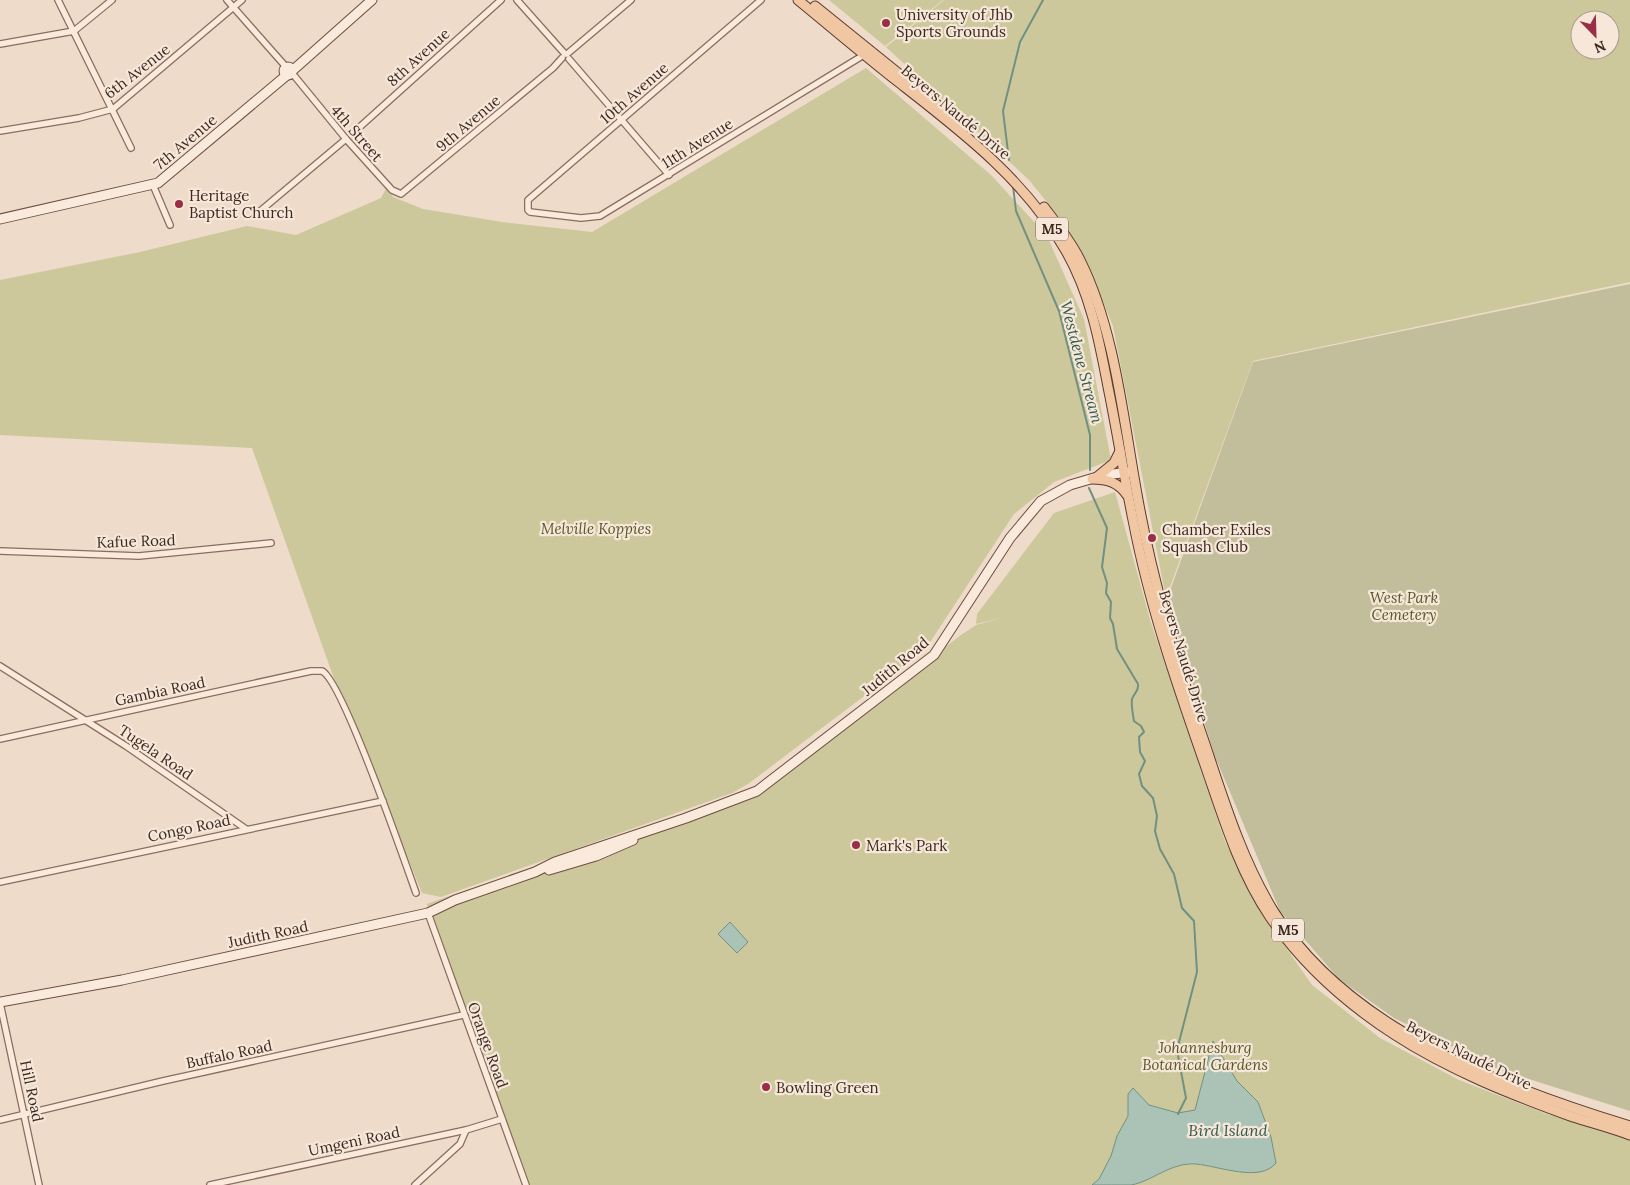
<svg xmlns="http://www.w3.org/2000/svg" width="1630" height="1185" font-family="Lora,serif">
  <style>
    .green { fill: #cdc89c; fill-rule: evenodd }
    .cemetery { fill: #c2be9b }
    .water { fill: #aac3b6; stroke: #709182 }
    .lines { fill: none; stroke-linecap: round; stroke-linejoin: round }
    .stream { stroke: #709182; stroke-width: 2 }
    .street-casing { stroke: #8b6c5e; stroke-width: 8 }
    .secondary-casing { stroke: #6d4d41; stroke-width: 11 }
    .primary-casing { stroke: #593b31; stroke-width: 11 }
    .street { stroke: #f9eadc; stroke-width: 5.5 }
    .secondary { stroke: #f9eadc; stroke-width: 9 }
    .primary { stroke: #f0c7a2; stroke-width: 9 }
    .poi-dot { fill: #992e46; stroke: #f6e7d8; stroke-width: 2 }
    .labels { text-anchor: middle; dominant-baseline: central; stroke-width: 4.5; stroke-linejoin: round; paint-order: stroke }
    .shield { fill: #f6e7d8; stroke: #736158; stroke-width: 1 }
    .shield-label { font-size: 14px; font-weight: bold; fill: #3b2821 }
    .poi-label { font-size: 15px; fill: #3b2821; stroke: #f6e7d8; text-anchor: start }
    .street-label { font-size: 15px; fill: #3b2821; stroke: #f6e7d8 }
    .park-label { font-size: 15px; font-style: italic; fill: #565728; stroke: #f6e7d8 }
    .water-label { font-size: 16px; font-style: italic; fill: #305b4f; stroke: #f6e7d8 }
  </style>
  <rect width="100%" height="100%" fill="#eedbc9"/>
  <g class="green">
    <polygon points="829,0 943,0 885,46"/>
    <path d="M944,0H1630V282L1253,361L1166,598L1113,326L1083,254L1063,222L1029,180L886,47ZM1580,20H1610V50H1580Z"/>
    <polygon points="866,68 991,175 1047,236 1084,319 1111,460 1054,482 1014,514 925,650 748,784 732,793 441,897 422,893 332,673 252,448 0,435 0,280 140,252 247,226 296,235 381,198 387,187 393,197 423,209 502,222 592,232"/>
    <polygon points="1115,492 1151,623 1225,841 1246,883 1269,923 1312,985 1380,1038 1459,1080 1547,1114 1630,1136 1630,1185 528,1185 500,1115 427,904 763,786 961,635 976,625 1000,618 976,624 977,614 1054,513"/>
  </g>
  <polygon class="cemetery" points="1630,284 1630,1111 1500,1070 1394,1018 1339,979 1280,911 1214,754 1167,599 1253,362"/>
  <g class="water">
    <polygon points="730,922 748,942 737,953 718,934"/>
    <path d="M1213,1041L1237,1081L1258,1102L1271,1137L1276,1163C1260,1183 1219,1166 1196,1164C1171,1162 1153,1181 1131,1185C1119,1185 1104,1185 1092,1185L1099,1179L1111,1156L1117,1136L1128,1116V1094L1133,1088L1149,1105L1178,1113L1195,1110Z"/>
  </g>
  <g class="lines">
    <g class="stream">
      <polyline points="1009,160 1003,111 1020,42 1043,0"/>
      <polyline points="1013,186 1016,211 1059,311 1090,435 1090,470"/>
      <path d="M1089,488L1107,528L1102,567L1107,583L1106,593L1111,602L1110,618L1113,624L1117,649L1138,684C1139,692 1134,693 1132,699C1131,706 1133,715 1134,721L1141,726L1144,732L1139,737L1140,752L1145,761L1139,774L1142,786L1153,798L1157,816L1155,831L1160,849L1174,874L1182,908L1194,921L1197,972L1177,1050L1186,1098L1178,1114"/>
    </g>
    <defs>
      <g id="street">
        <polyline points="58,0 131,148"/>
        <polyline points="227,0 287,68"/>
        <polyline points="517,0 565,54"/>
        <polyline points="761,0 528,200 528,210 530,212 581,218 600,216 867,53"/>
        <polyline points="0,44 74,31 112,0"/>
        <polyline points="567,54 631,0"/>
        <polyline points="569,59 669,175"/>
        <polyline points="292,73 346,139 392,190 401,194 553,68 562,58"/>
        <polyline points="0,131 79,118 113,109 242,0"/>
        <polyline points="353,133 501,0"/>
        <polyline points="153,185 170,225"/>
        <polyline points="259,212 346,139"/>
        <polyline points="0,551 139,556 271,543"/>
        <polyline points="0,666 126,746 246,829"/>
        <path d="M0,739L311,671H322C342,680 405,862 416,893"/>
        <polyline points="0,882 383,801"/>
        <polyline points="428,913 526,1185"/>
        <polyline points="0,1003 39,1185"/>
        <polyline points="0,1120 163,1081 463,1015"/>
        <polyline points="210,1185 466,1130 502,1119"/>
        <polyline points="415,1185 460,1144 466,1130"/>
      </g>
      <g id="secondary">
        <circle cx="288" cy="71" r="4"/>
        <polyline points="292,71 372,0"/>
        <polyline points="0,219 158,183 287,75"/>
        <polyline points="549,870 596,856 633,840"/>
        <polyline points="0,1002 122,980 428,913 455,900 535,872 555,862 686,818 757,791 934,655 1010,538 1041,501 1070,485 1104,475 1130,472"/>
      </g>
      <g id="primary">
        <path d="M798,0C831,27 864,55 897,81C961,131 1025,179 1066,251C1090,293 1099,339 1108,387C1117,431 1124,476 1133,520C1149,604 1177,685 1205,765C1223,817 1239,871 1270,917C1303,965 1347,1004 1395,1035C1449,1070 1512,1095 1573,1117C1592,1123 1611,1128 1630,1135"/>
        <polyline points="815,6 965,127"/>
        <path d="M1044,207C1057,224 1071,241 1080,260C1115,330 1123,418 1137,494C1152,580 1176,661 1205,744C1224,801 1242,860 1274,912C1349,1030 1502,1087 1630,1126"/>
        <polyline points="1097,477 1114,463 1120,451"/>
        <path d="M1092,479C1107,479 1118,482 1127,495"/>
      </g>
    </defs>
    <use href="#street" class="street-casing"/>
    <use href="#secondary" class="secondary-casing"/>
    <use href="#primary" class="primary-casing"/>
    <use href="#street" class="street"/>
    <use href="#secondary" class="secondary"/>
    <use href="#primary" class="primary"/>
  </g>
  <g class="poi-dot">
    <circle cx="886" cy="23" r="5"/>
    <circle cx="179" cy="204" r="5"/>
    <circle cx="1152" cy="538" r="5"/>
    <circle cx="856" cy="845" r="5"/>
    <circle cx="766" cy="1087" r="5"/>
  </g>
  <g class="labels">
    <g class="shield">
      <rect x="1036" y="217.5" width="32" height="23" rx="4"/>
      <rect x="1272" y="918.5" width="32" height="23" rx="4"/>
    </g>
    <g class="shield-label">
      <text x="1052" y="229">M5</text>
      <text x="1288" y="930">M5</text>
    </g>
    <g class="poi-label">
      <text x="896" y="14">University of Jhb<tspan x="896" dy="17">Sports Grounds</tspan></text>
      <text x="189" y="195">Heritage<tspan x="189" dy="17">Baptist Church</tspan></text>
      <text x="1162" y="529">Chamber Exiles<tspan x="1162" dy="17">Squash Club</tspan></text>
      <text x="866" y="845">Mark's Park</text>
      <text x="776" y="1087">Bowling Green</text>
    </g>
    <g class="street-label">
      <text transform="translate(418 57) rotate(-42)">8th Avenue</text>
      <text transform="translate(137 71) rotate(-38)">6th Avenue</text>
      <text transform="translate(634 93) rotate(-41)">10th Avenue</text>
      <text transform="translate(956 112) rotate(40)">Beyers Naudé Drive</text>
      <text transform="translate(468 123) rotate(-40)">9th Avenue</text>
      <text transform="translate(357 133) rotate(49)">4th Street</text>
      <text transform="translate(185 142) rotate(-40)">7th Avenue</text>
      <text transform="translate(697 143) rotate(-32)">11th Avenue</text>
      <text transform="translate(136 541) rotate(-2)">Kafue Road</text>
      <text transform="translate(1184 656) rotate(73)">Beyers Naudé Drive</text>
      <text transform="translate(895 666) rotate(-40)">Judith Road</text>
      <text transform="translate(160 691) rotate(-12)">Gambia Road</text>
      <text transform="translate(156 752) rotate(34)">Tugela Road</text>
      <text transform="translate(189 828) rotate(-12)">Congo Road</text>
      <text transform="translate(268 934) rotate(-12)">Judith Road</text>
      <text transform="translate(488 1045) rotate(70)">Orange Road</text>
      <text transform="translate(229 1054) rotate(-12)">Buffalo Road</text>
      <text transform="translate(1469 1055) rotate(26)">Beyers Naudé Drive</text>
      <text transform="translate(32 1091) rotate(78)">Hill Road</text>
      <text transform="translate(354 1141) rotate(-12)">Umgeni Road</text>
    </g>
    <g class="park-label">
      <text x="596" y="528">Melville Koppies</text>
      <text x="1404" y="597">West Park<tspan x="1404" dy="17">Cemetery</tspan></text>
      <text x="1205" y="1047">Johannesburg<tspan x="1205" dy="17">Botanical Gardens</tspan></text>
    </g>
    <g class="water-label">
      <text transform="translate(1082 362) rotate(75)">Westdene Stream</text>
      <text x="1228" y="1130">Bird Island</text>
    </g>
  </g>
  <g transform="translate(1595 35) rotate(157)"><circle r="24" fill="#f6e7d8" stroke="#ab9b8f"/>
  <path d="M0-4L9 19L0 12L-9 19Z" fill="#992e46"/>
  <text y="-8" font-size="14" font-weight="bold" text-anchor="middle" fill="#3b2821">N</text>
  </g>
</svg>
